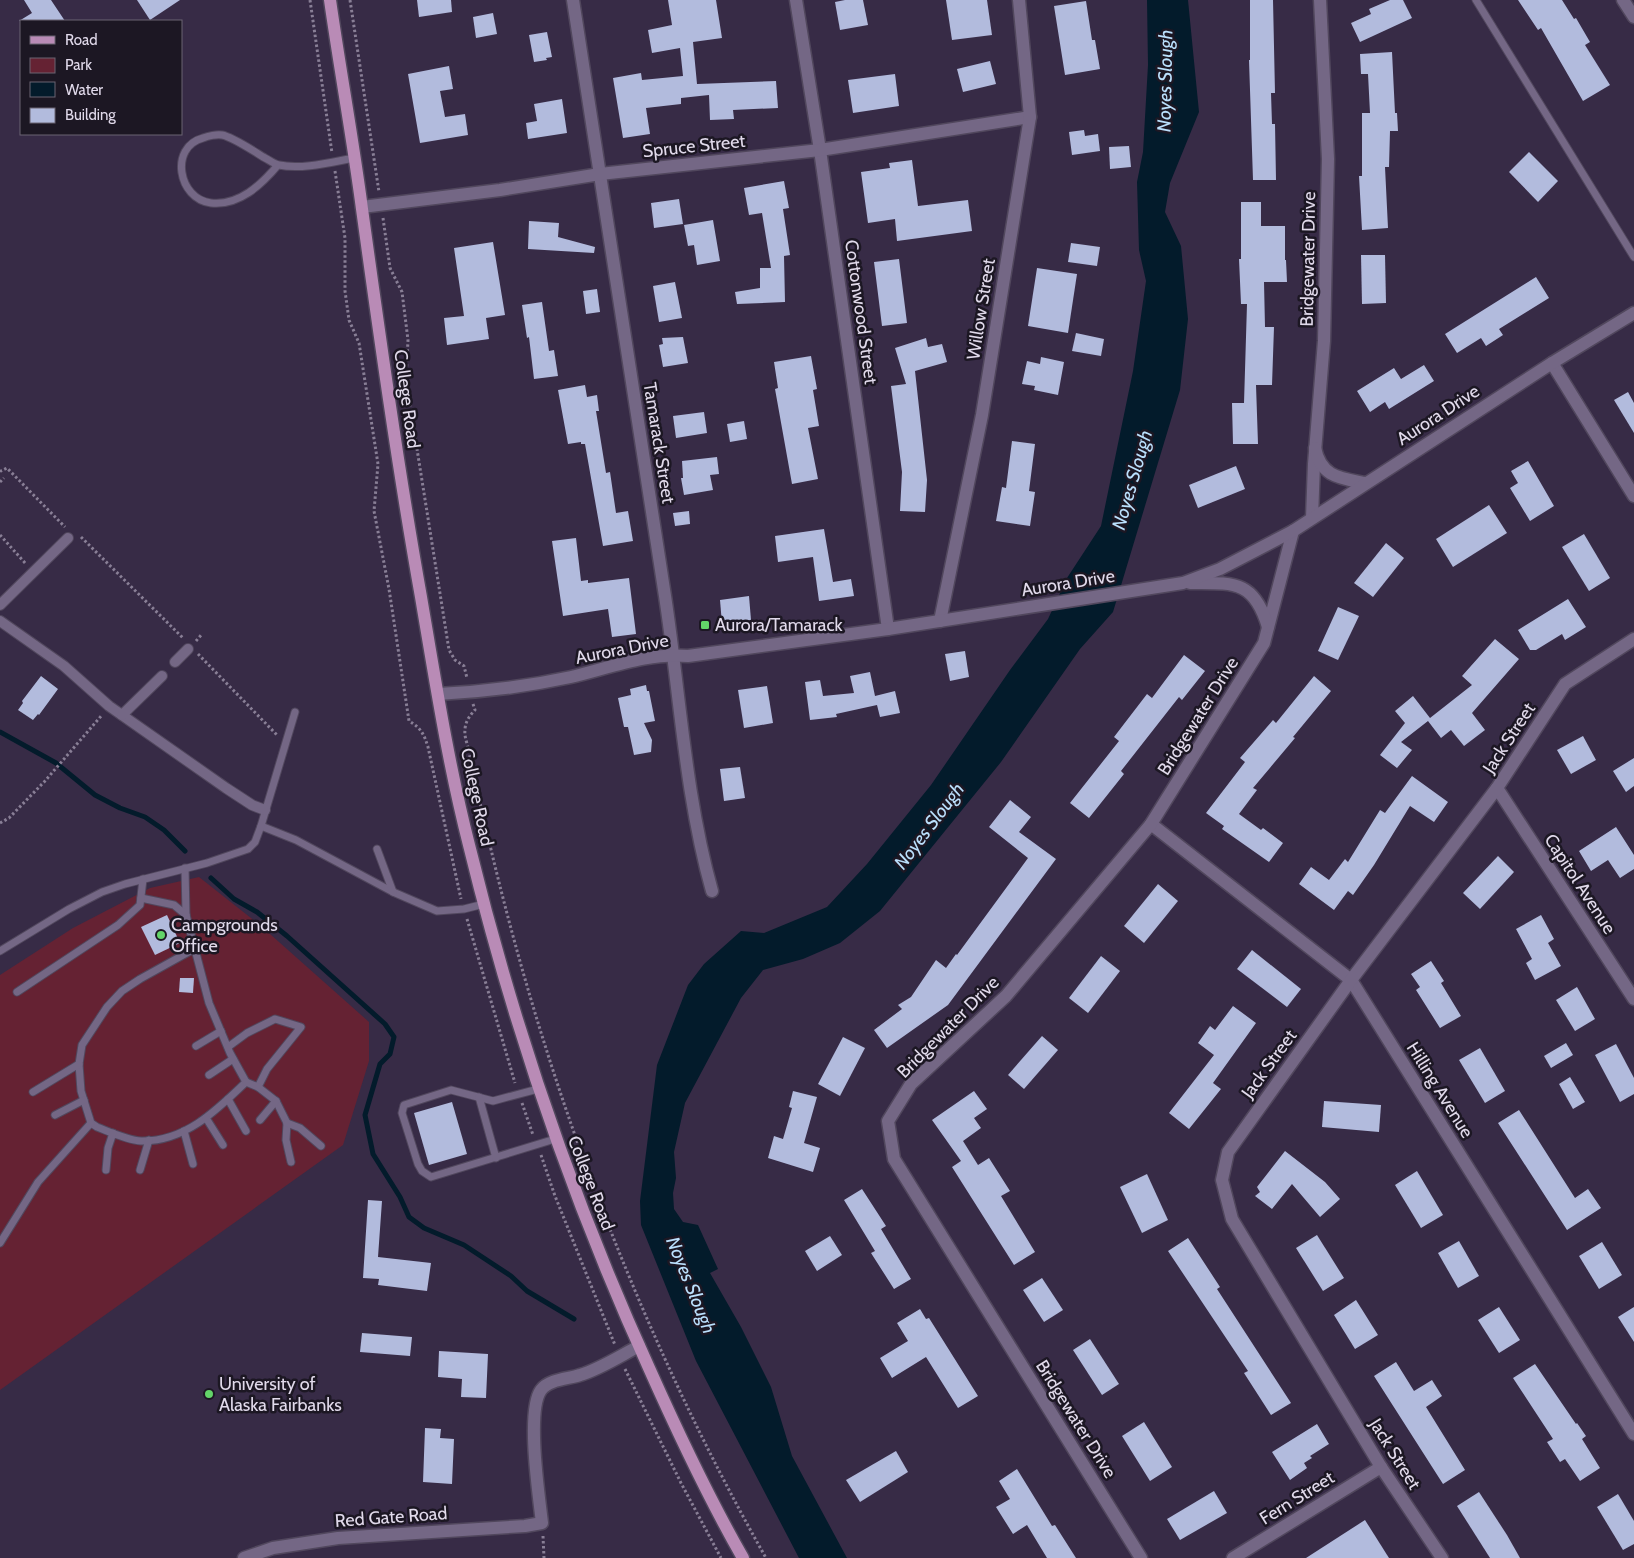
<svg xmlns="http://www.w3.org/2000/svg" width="1634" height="1558" font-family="Cabin,sans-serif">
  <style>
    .green { fill: #652233 }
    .water { fill: #031b2b }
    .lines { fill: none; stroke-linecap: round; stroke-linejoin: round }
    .stream { stroke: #031b2b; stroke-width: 5 }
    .building { fill: #b2bbdd }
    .service-casing { stroke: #51475d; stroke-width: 9 }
    .pedestrian-casing { stroke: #51475d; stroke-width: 12 }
    .minor-casing { stroke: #51475d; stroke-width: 15 }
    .tertiary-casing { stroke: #51475d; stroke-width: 15 }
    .primary-casing { stroke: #51475d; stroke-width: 15 }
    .path { stroke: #897f96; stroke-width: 3; stroke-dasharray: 2.5 2.5; stroke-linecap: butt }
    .service { stroke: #746785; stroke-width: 7 }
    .pedestrian { stroke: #746785; stroke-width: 10 }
    .minor { stroke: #746785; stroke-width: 12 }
    .tertiary { stroke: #746785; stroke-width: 12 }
    .primary { stroke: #b98bb6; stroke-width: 12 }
    .poi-dot { fill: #63d469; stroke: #1c1723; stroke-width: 2 }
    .labels { text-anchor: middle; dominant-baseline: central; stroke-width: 5; stroke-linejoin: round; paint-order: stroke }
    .street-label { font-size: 18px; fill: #e1daeb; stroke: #1c1723 }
    .poi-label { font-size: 18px; fill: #e1daeb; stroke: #1c1723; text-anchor: start }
    .water-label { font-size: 19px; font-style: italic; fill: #bbe0fd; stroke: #1c1723 }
  </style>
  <rect width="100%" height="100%" fill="#372b46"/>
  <polygon class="green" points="199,877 261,926 369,1022 369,1061 343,1145 0,1390 0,975 73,928 150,888"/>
  <polygon class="water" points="1147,0 1188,0 1199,112 1170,183 1165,212 1181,246 1188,319 1180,390 1113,612 1080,649 1001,762 880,911 840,943 803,959 763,970 741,998 685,1103 674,1152 676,1178 673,1193 674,1209 683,1222 698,1225 718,1269 710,1273 741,1327 771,1387 792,1456 847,1558 799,1558 696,1361 641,1225 640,1201 657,1065 688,985 704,964 741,931 764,933 827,907 867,864 931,785 1010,670 1048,619 1067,578 1101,526 1133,371 1146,281 1139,250 1137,182 1143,152 1148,65"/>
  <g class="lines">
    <g class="stream">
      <polyline points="0,732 56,763 95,795 120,808 145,817 164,830 185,851"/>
      <polyline points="211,878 234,899 257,912 287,936 385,1024 394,1037 390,1054 380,1064 365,1115 373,1154 400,1197 409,1217 424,1228 464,1245 511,1276 527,1291 574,1319"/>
    </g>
  </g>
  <g class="building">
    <polygon points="24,0 51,0 65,21 19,21 32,13"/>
    <polygon points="137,0 180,0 150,20"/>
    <polygon points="417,0 451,0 452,12 419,17"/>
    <polygon points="668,0 716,0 722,38 693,42 697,84 776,81 778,108 733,110 734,119 710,120 709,95 681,98 681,104 646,108 650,134 623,138 613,78 641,73 642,80 683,76 680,48 652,53 648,30 672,25"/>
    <polygon points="845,0 863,0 868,25 840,30 835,2"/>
    <polygon points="946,0 987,0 992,35 952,40"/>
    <polygon points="1250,0 1273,0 1275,93 1271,93 1272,124 1275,124 1276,180 1253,180 1249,60 1250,60"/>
    <polygon points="1390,0 1403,0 1412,18 1360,42 1351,23 1371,14 1369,9"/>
    <polygon points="1518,0 1562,0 1574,19 1576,18 1590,42 1585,45 1610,85 1583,101 1541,28 1538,30"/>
    <polygon points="1086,1 1092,40 1095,40 1100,69 1065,75 1054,6"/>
    <polygon points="493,13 497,34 476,38 473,17"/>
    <polygon points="547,32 552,57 546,58 547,60 534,62 529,35"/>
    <polygon points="1392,52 1395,113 1397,113 1398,131 1390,131 1389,167 1385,167 1388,228 1362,230 1359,176 1362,176 1362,113 1370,113 1368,74 1361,74 1360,54"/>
    <polygon points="990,61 996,84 963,92 957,69"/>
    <polygon points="449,66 453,89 440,91 445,117 465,114 468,135 420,143 408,74"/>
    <polygon points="895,74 899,106 853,113 848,80"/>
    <polygon points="562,99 567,133 528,139 526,123 537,121 534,104"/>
    <polygon points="1084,130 1085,136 1098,134 1100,151 1072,155 1069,132"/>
    <polygon points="1129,146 1131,167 1110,169 1109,147"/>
    <polygon points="1529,152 1558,181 1538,202 1509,172"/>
    <polygon points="912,160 918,206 968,200 972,231 897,241 895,219 868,223 861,172 890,168 889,163"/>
    <polygon points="784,181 789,208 783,209 790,255 784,256 785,302 737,304 735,292 760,288 760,268 771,268 762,213 749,215 744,188"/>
    <polygon points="679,199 683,224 654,228 651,203"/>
    <polygon points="1241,202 1261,202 1261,226 1285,226 1285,260 1286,260 1287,282 1264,282 1265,327 1274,327 1272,385 1256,385 1258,444 1233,444 1232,403 1244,403 1247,304 1241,304 1239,259 1241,259"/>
    <polygon points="713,220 720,261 697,265 694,245 688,246 684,225"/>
    <polygon points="529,221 559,223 558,237 595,247 594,253 528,249"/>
    <polygon points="493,242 505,315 486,318 489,339 447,345 444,318 464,316 454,248"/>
    <polygon points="1071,243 1100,247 1097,266 1068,262"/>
    <polygon points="1361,255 1385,255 1386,303 1362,304"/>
    <polygon points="899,259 907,323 882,326 874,262"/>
    <polygon points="1037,268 1077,274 1068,333 1028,326"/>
    <polygon points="1536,277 1549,298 1499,329 1503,335 1486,346 1481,338 1457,353 1445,334"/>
    <polygon points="675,282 682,318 659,322 653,286"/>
    <polygon points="597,289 600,312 586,314 583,291"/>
    <polygon points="542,302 549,351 554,350 558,376 534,379 529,337 527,338 522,305"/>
    <polygon points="1076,333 1104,339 1101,356 1072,351"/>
    <polygon points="683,337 688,363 663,367 659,345 663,344 662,338"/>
    <polygon points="926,338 928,347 942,344 947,362 915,371 927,480 925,512 900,511 902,472 891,386 906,384 895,348"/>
    <polygon points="811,356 817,389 813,390 819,426 808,428 818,479 792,484 775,389 778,388 774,362"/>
    <polygon points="1041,357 1064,362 1058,395 1034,390 1035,386 1022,384 1027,361 1040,364"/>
    <polygon points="1424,365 1434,381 1389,409 1385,402 1370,412 1357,391 1394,368 1401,379"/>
    <polygon points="585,385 587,397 597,395 599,411 596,411 606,473 610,472 616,513 628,511 633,541 603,546 585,444 581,444 581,442 568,444 558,390"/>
    <polygon points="1628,392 1634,403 1634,433 1614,400"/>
    <polygon points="704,412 707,433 676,438 673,416"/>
    <polygon points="744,421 747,439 730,442 727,424"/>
    <polygon points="1012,441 1035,444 1029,491 1035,492 1030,526 996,521 1002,487 1006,488"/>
    <polygon points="717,457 719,474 710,475 713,490 684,495 681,478 683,478 682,461"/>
    <polygon points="1528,461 1554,506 1530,521 1510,488 1518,483 1511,471"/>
    <polygon points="1236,466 1245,489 1198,508 1189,485"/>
    <polygon points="1489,505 1507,533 1453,567 1436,539"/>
    <polygon points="689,511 690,524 675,526 673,513"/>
    <polygon points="824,529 833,582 851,579 854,596 819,601 813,557 778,562 775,536"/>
    <polygon points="1584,534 1610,578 1589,591 1562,547"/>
    <polygon points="576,538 581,581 588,580 588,583 629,578 636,634 612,637 608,609 563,616 552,541"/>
    <polygon points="1386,543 1404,558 1373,597 1354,583"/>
    <polygon points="749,596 751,620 722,624 720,600"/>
    <polygon points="1568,599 1586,627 1565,640 1562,634 1536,650 1530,650 1518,630"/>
    <polygon points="1338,607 1359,616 1338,660 1318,651"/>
    <polygon points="1495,639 1519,659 1472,713 1485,730 1464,746 1451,730 1441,738 1428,721 1401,742 1412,750 1397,768 1380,755 1405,723 1395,711 1413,696 1430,718 1472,685 1462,676"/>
    <polygon points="965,651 969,677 950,681 945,654"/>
    <polygon points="1184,655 1205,671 1182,700 1179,697 1121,771 1124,774 1089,818 1070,803 1119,741 1114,737 1147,694 1152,698"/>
    <polygon points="870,672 875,696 895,691 900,713 880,717 877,705 836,714 837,717 810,720 805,682 820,680 823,696 854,693 850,676"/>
    <polygon points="41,676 58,689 39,715 38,714 33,720 18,710 23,703 22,701"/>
    <polygon points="1314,676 1331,691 1293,737 1295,738 1253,788 1257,790 1239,814 1261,830 1263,828 1283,843 1269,862 1222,829 1224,826 1206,813 1245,762 1240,758 1273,720 1276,723"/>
    <polygon points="646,685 647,691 649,691 655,721 644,723 652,740 651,752 634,755 628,727 624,727 618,698 631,695 630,689"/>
    <polygon points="767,686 773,723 744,728 738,690"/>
    <polygon points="1583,736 1596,760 1571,774 1557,750"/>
    <polygon points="1634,758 1634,786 1626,792 1613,771"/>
    <polygon points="740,767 745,798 724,801 720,769"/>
    <polygon points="1412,776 1448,802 1434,822 1410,806 1374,865 1353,895 1348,891 1334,910 1299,884 1311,867 1329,880 1345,859 1348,862 1380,810 1385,813"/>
    <polygon points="1010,800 1031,817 1019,832 1056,859 948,1005 887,1048 874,1030 902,1009 898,1005 911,997 936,960 946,968 956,954 957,955 1028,858 989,827"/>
    <polygon points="1616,827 1634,855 1634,869 1620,878 1608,860 1591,871 1579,851"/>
    <polygon points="1498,856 1514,872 1480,909 1463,893"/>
    <polygon points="1158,884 1178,901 1144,943 1124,926"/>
    <polygon points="167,915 180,943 155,955 141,927"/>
    <polygon points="1541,915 1554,939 1548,943 1561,966 1535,980 1526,963 1532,959 1516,929"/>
    <polygon points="1252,950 1301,989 1287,1007 1237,969"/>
    <polygon points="1101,956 1120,971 1088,1013 1069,998"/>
    <polygon points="1431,961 1444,981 1441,983 1461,1016 1440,1028 1416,990 1420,987 1411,974"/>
    <polygon points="180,978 194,978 193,993 179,992"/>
    <polygon points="1577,987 1595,1019 1575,1031 1556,1000"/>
    <polygon points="1233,1006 1256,1023 1213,1083 1221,1089 1189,1129 1169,1113 1214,1055 1198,1043 1210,1026 1215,1030"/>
    <polygon points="1042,1036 1058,1050 1024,1089 1008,1075"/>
    <polygon points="843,1037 865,1048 840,1096 818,1084"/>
    <polygon points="1566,1043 1573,1055 1551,1068 1544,1056"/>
    <polygon points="1616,1044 1634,1078 1634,1094 1620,1102 1595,1055"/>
    <polygon points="1480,1048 1505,1091 1485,1103 1459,1060"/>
    <polygon points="1570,1077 1585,1102 1573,1109 1559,1084"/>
    <polygon points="793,1091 817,1097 804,1143 820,1148 813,1172 768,1158 774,1136 783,1139 792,1108 789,1107"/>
    <polygon points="974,1091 987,1109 974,1118 981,1128 963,1141 978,1165 989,1158 1010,1191 1001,1196 1035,1252 1014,1265 952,1167 961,1161 932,1120"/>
    <polygon points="1324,1101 1381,1105 1379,1132 1322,1127"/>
    <polygon points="452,1102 467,1154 429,1165 414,1113"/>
    <polygon points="1519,1110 1575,1198 1588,1189 1601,1208 1567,1230 1498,1123"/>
    <polygon points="1285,1151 1325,1182 1340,1199 1320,1217 1292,1184 1272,1209 1255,1196 1260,1192 1257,1187"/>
    <polygon points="1417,1171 1443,1215 1421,1228 1395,1185"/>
    <polygon points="1147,1174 1168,1220 1142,1233 1120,1187"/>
    <polygon points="862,1189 886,1226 881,1229 911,1279 894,1289 871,1253 875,1251 844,1200"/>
    <polygon points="368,1200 382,1201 378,1257 431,1263 427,1291 378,1285 379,1279 363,1278"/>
    <polygon points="1317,1235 1344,1278 1323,1291 1296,1248"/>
    <polygon points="830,1236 842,1255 817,1271 805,1251"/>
    <polygon points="1188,1238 1220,1287 1217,1289 1291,1403 1271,1415 1244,1373 1248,1371 1168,1251"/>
    <polygon points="1459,1241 1479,1276 1458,1288 1438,1253"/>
    <polygon points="1602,1242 1622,1275 1599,1289 1579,1256"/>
    <polygon points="1042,1278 1063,1310 1044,1322 1023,1290"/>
    <polygon points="1356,1300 1378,1335 1355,1349 1334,1315"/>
    <polygon points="1499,1307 1520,1340 1499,1353 1478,1320"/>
    <polygon points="1634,1307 1634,1342 1618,1317"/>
    <polygon points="920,1309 926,1319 929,1318 978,1396 958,1408 926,1357 892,1378 880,1358 908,1341 897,1323"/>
    <polygon points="362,1333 412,1337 410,1356 360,1352"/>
    <polygon points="1090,1339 1119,1384 1102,1395 1073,1350"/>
    <polygon points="439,1351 488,1354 486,1398 461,1397 462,1379 438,1377"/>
    <polygon points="1396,1362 1414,1391 1432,1380 1442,1396 1426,1407 1465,1470 1443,1484 1374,1376"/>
    <polygon points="1535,1364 1576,1424 1577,1423 1586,1436 1582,1439 1600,1468 1580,1481 1565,1459 1560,1462 1547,1442 1553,1439 1513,1378"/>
    <polygon points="1144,1422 1172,1467 1150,1481 1122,1436"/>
    <polygon points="1317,1424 1329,1444 1310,1456 1312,1458 1304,1463 1307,1468 1290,1480 1272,1452"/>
    <polygon points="425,1428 441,1429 440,1438 454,1439 452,1484 423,1482"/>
    <polygon points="896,1451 908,1472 860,1502 846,1480"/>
    <polygon points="1017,1469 1052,1526 1055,1525 1076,1558 1047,1558 1027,1525 1013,1534 996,1507 1010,1499 999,1481"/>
    <polygon points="1214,1491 1227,1513 1180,1540 1167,1519"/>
    <polygon points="1479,1492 1507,1535 1520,1558 1490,1558 1457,1506"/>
    <polygon points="1618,1494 1634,1521 1634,1544 1623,1550 1597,1507"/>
    <polygon points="1365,1520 1389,1558 1306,1558"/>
  </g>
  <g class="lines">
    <defs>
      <g id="service">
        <polyline points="1476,0 1634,257"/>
        <path d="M278,165C261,185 239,206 211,203C178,199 169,147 203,138C208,136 217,134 222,135C233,137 255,152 265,158C269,160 274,164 279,165C301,170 332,162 354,158"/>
        <polyline points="261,826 296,840 393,892 437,911 464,909 484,904"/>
        <polyline points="377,849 393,892"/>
        <path d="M185,868L186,915L209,1003L230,1053L246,1082C217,1110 185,1142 141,1141C127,1140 110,1132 97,1127L91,1123L81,1091L79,1064L82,1045L107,1007L122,991L140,979L194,949"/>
        <polyline points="141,898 174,905 186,915"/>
        <polyline points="0,951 69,909 102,892 125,884 207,863 248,849 255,842 261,826 295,712"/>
        <polyline points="17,992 118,925 140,905 143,879"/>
        <polyline points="196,1046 221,1031"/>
        <polyline points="228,1047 247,1033 275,1019 301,1027 267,1069 258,1087"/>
        <polyline points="209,1075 233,1059"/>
        <polyline points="246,1082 258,1087 276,1101 287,1123 286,1140 291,1162"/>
        <polyline points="538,1089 493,1101 451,1090 404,1105 402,1113 418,1164 422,1171 431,1177 555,1139"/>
        <polyline points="33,1092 79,1064"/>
        <polyline points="479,1097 496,1158"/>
        <polyline points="228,1099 246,1131"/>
        <polyline points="55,1115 84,1100"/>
        <polyline points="206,1118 223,1145"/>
        <polyline points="260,1120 276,1101"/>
        <polyline points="287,1123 300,1128 321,1146"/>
        <polyline points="184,1131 193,1164"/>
        <polyline points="106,1170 108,1148 113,1133"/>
        <polyline points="140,1170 149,1140"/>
        <polyline points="0,1243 38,1182 91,1123"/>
      </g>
      <g id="pedestrian">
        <polyline points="0,605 68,538"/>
        <polyline points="0,621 64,666 109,706 226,788 252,805 265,810"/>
        <polyline points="175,662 188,649"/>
        <polyline points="122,715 162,676"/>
      </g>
      <g id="minor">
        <path d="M573,0C604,199 634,397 665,596C680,694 685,795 712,891"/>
        <polyline points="796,0 820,150 888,629"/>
        <polyline points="1623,0 1634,17"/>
        <polyline points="362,207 500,190 600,174 820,150 1030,117"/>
        <polyline points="1552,363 1634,496"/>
        <polyline points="1312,518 1314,464 1324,341 1328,159 1320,0"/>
        <polyline points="940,621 982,415 1030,117 1019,0"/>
        <polyline points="1497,788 1634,999"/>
        <polyline points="1151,824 1351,980 1634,1434"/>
        <path d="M244,1558L273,1548L338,1538L525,1526L542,1523C539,1496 526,1411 541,1390C549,1379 569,1379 580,1375C600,1369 620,1356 639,1346"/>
        <polyline points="1141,1558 894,1159 888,1121 911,1084 1006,996 1151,824 1264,643 1293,531"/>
        <polyline points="1233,1558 1381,1467"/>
        <polyline points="1442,1558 1381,1467 1232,1219 1222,1180 1228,1152 1351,980 1497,788 1565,684 1634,639"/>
      </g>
      <g id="tertiary">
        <path d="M1315,448C1321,477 1340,478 1365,483"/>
        <path d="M1190,583C1234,583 1254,580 1268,627"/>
        <path d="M438,694C481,692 529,686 571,677C609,668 649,652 688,656L888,629L1183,583L1220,569L1293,531L1552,363L1634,313"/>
      </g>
      <path id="primary" d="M330,0C340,70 353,140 362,209C380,339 398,468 421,597C435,679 448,763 469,845C513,1025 572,1199 649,1368C678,1433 708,1497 743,1558"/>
    </defs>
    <use href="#service" class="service-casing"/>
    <use href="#pedestrian" class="pedestrian-casing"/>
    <use href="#minor" class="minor-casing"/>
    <use href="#tertiary" class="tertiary-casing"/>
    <use href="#primary" class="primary-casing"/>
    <g class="path">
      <polyline points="310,0 332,153"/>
      <polyline points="350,0 379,192"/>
      <path d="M335,171L345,238V291L349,320L359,343L378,464L374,511L389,589L409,721C421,728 424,734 428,747L461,899"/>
      <polyline points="383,218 390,268 402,292 408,340 406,380 449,650 455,660 464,666 467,678"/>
      <polyline points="0,470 1,471 7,468 65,527"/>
      <polyline points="0,482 4,478"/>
      <polyline points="0,535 26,564"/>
      <polyline points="81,537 183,638"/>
      <polyline points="196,641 202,634"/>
      <polyline points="198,654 277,735"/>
      <path d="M473,704L475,710C470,715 465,722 465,730C464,737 468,745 469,752C474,778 480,803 486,828C544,1081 638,1331 766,1558"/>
      <polyline points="0,823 9,818 45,781 102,715"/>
      <polyline points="467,919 515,1083"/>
      <polyline points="522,1103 533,1135"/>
      <polyline points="541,1155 555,1196 615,1345"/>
      <polyline points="625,1369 681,1483 721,1558"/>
      <polyline points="543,1536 544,1558"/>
    </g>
    <use href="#service" class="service"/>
    <use href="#pedestrian" class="pedestrian"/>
    <use href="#minor" class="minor"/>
    <use href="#tertiary" class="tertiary"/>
    <use href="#primary" class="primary"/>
  </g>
  <g class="poi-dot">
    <rect x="700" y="620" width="10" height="10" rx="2.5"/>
    <circle cx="161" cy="935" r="5"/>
    <circle cx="209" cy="1394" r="5"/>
  </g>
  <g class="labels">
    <g class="street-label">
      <text transform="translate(694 146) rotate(-6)">Spruce Street</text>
      <text transform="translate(1308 259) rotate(-89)">Bridgewater Drive</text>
      <text transform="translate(981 309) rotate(-81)">Willow Street</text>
      <text transform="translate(861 312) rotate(82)">Cottonwood Street</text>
      <text transform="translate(407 399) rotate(82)">College Road</text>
      <text transform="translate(1438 415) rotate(-33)">Aurora Drive</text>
      <text transform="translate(659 443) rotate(81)">Tamarack Street</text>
      <text transform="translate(1068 583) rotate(-9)">Aurora Drive</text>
      <text transform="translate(622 649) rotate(-11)">Aurora Drive</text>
      <text transform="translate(1198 716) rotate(-58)">Bridgewater Drive</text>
      <text transform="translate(1509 738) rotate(-57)">Jack Street</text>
      <text transform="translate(477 797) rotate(78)">College Road</text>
      <text transform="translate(1580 884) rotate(57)">Capitol Avenue</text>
      <text transform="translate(948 1027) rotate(-45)">Bridgewater Drive</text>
      <text transform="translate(1269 1064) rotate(-54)">Jack Street</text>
      <text transform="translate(1440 1090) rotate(58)">Hilling Avenue</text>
      <text transform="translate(591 1183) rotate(69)">College Road</text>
      <text transform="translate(1076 1419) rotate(58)">Bridgewater Drive</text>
      <text transform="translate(1395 1454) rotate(58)">Jack Street</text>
      <text transform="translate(1297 1498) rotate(-32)">Fern Street</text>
      <text transform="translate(391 1517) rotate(-4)">Red Gate Road</text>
    </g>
    <g class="poi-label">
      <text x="715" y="625">Aurora/Tamarack</text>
      <text x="171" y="925">Campgrounds<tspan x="171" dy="21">Office</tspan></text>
      <text x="219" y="1384">University of<tspan x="219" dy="21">Alaska Fairbanks</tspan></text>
    </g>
    <g class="water-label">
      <text transform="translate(1165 81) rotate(-89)">Noyes Slough</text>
      <text transform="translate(1132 480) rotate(-74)">Noyes Slough</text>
      <text transform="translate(929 826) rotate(-53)">Noyes Slough</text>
      <text transform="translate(691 1285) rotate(68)">Noyes Slough</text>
    </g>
  </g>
  <rect x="20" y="20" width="162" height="115" fill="#1c1723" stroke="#6b6573"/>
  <rect x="30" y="36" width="25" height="8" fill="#b98bb6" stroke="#6b6573"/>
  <text x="65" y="45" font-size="15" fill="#e1daeb">Road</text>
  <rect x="30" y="58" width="25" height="15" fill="#652233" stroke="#6b6573"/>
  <text x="65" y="70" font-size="15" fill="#e1daeb">Park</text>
  <rect x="30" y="82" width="25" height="15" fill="#031b2b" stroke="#6b6573"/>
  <text x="65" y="95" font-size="15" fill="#e1daeb">Water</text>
  <rect x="30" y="108" width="25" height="15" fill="#b2bbdd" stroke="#6b6573"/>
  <text x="65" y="120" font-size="15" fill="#e1daeb">Building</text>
</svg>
